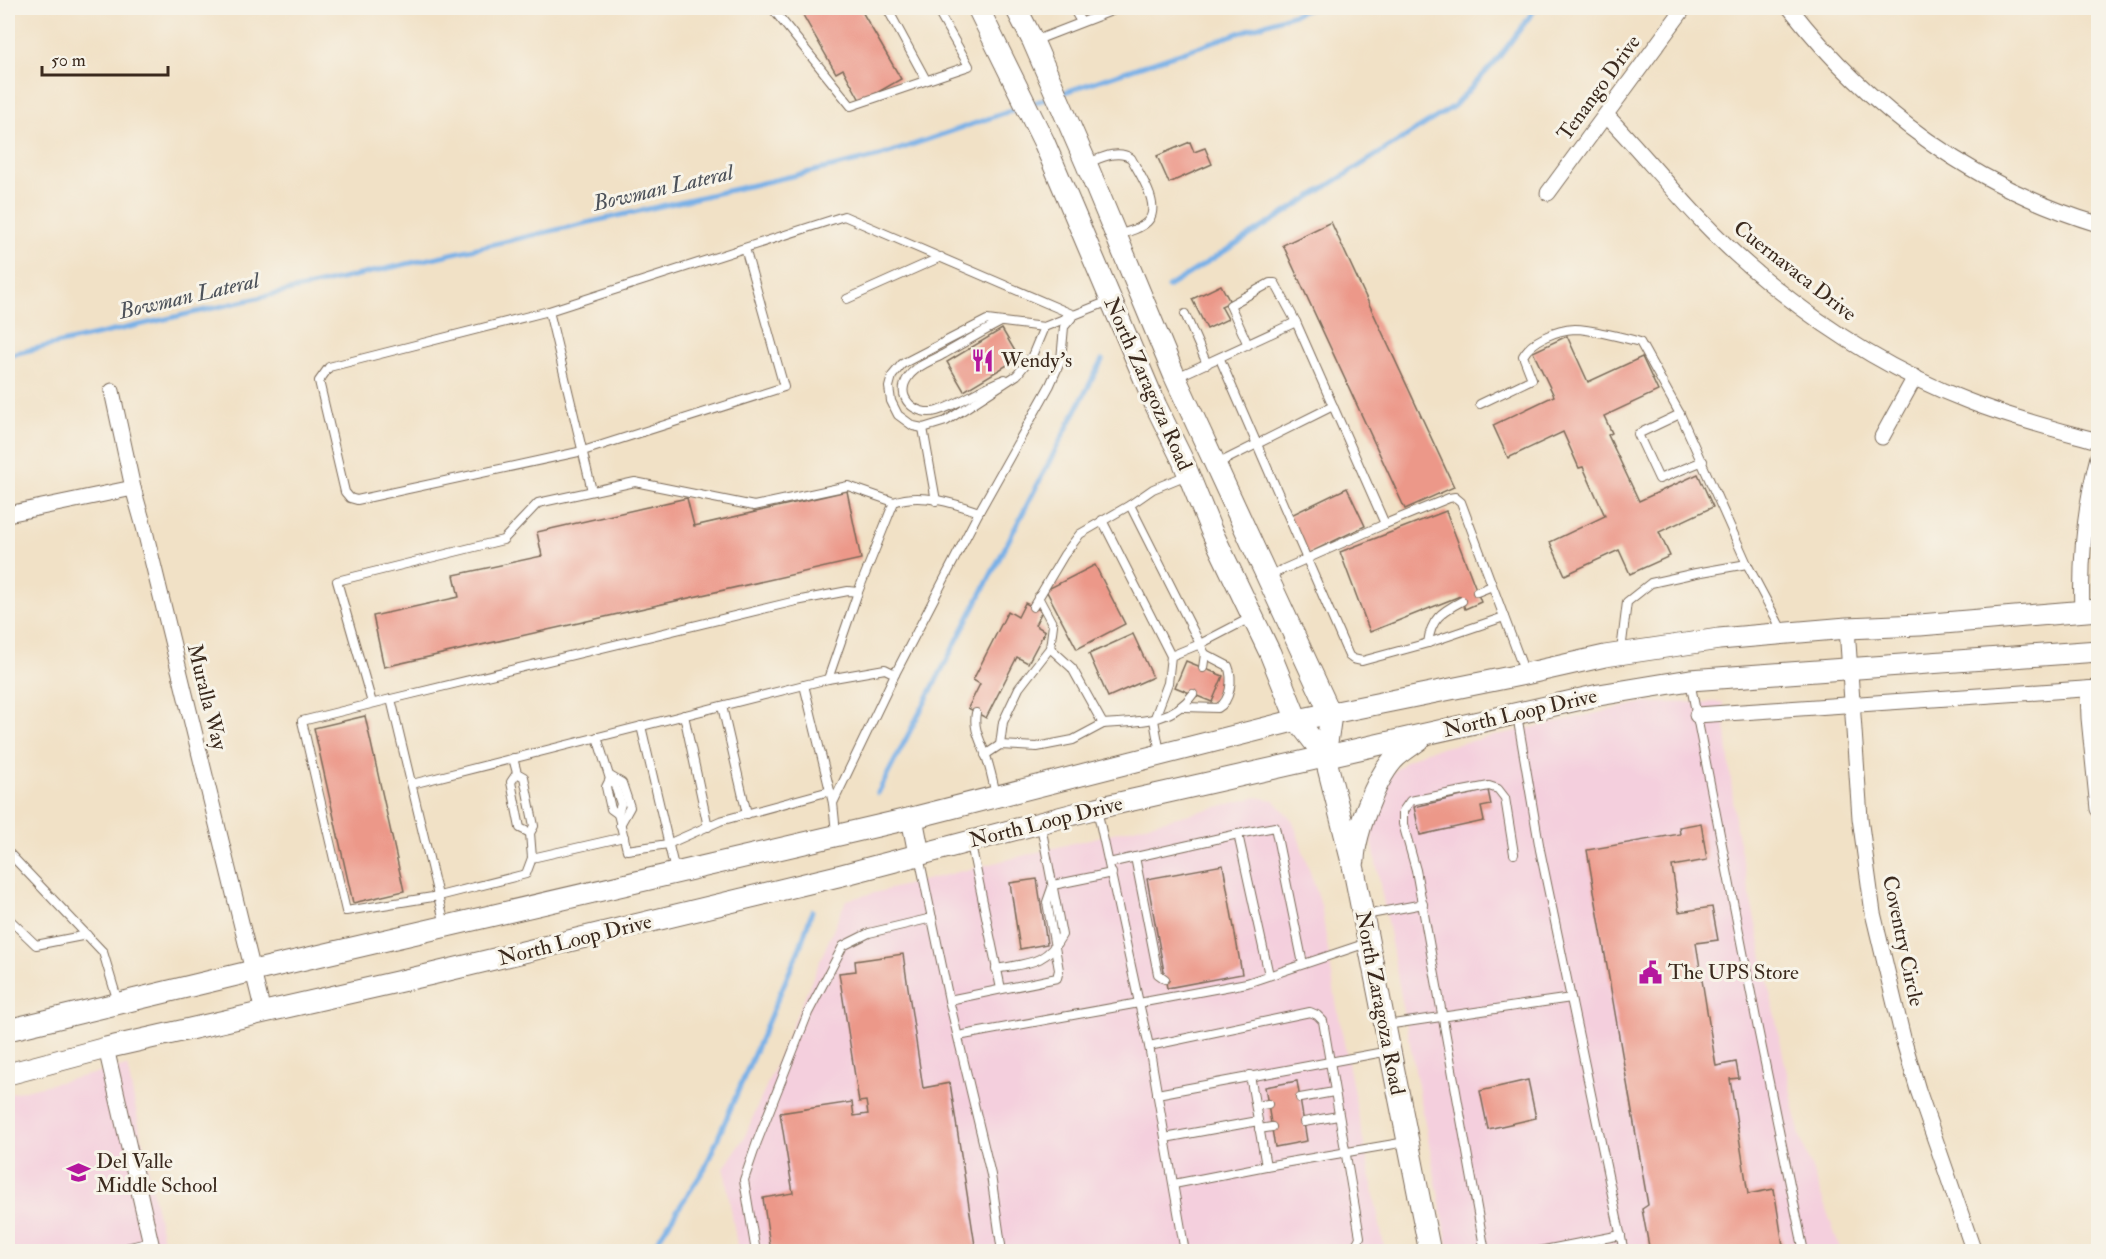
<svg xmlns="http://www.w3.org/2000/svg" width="2106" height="1259" font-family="'IM FELL Double Pica',serif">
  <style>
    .built { fill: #f4cfdd }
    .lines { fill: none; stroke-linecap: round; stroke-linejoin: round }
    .stream { stroke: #78b0e7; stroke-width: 5 }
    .building { fill: #ec9889 }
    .service-casing { stroke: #7b6a59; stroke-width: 10 }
    .minor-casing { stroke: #7b6a59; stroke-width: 17 }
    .secondary-casing { stroke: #7b6a59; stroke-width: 23 }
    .service { stroke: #fff; stroke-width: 8 }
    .minor { stroke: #fff; stroke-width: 15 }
    .secondary { stroke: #fff; stroke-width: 21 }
    .labels { text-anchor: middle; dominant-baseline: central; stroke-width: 6; stroke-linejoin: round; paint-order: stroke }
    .street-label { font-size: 21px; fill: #3b2a1e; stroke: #f7f3e8 }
    .poi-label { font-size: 21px; fill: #3b2a1e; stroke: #f7f3e8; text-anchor: start }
    .water-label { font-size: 22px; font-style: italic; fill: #4d525a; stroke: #f7f3e8 }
  </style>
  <rect width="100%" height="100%" fill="#f7f3e8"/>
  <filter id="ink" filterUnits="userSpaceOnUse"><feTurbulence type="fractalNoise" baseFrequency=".0167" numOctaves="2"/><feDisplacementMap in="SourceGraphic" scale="12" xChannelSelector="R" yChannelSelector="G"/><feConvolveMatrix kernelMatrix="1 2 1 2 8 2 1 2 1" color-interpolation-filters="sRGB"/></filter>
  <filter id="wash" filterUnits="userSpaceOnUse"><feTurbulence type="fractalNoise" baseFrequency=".008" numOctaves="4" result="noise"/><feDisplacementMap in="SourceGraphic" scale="24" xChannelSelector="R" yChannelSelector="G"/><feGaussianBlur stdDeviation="1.35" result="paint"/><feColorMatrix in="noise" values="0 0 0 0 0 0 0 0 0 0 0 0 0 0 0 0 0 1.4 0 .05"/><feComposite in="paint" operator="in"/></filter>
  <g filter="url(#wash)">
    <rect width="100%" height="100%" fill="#f1e1c6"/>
    <g class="built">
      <polygon points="1723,702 1736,828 1800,1136 1841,1251 1449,1251 1372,841 1372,818 1389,776 1406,761 1426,751 1642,703"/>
      <polygon points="1257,797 1274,800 1293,821 1321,905 1336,1002 1385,1251 738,1251 724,1168 744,1138 846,900"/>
      <polygon points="127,1066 165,1251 8,1251 8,1094"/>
    </g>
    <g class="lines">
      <g class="stream">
        <polyline points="1062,93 1312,8"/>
        <polyline points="1031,104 1051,97"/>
        <polyline points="1168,287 1454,106 1497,60 1536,8"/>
        <polyline points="8,355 880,156 1022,107"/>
        <polyline points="878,793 1102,360"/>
        <polyline points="650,1252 705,1168 800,947 812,911"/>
      </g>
    </g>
    <g id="blocks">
      <g class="building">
        <polygon points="799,8 860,8 901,79 861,102 843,69 836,73"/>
        <polygon points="1190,142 1194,152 1205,148 1212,164 1169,183 1157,156"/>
        <polygon points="1331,222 1454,487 1405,509 1283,245"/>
        <polygon points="1221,285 1230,302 1221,306 1228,319 1207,329 1192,299"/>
        <polygon points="1002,329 1019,358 964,391 947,362"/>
        <polygon points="1567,336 1588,382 1642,357 1658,391 1604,416 1612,433 1608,435 1639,501 1698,474 1713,507 1659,532 1670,556 1630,574 1619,550 1565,575 1550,542 1605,516 1583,467 1579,468 1563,432 1508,458 1493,425 1554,396 1533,352"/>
        <polygon points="1347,488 1365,526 1307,554 1289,516"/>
        <polygon points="847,491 861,559 384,667 373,616 459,597 454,575 542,556 537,532 687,498 694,526"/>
        <polygon points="1446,511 1481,602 1465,609 1460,596 1370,632 1340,552"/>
        <polygon points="1095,565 1125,624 1077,649 1046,590"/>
        <polygon points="1025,603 1042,611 1035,625 1045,631 1028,663 1017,657 986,718 968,708 980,684 973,680 1008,611 1018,617"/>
        <polygon points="1133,634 1153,677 1108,697 1089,654"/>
        <polygon points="1186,661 1223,676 1212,702 1175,687"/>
        <polygon points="365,716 404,891 353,903 314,728"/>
        <polygon points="1488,790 1491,805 1481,807 1484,821 1420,835 1414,807"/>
        <polygon points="1701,823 1707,860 1672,866 1679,912 1712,907 1718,940 1696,943 1716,1066 1736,1062 1739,1078 1730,1079 1748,1194 1774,1189 1784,1252 1650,1252 1642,1209 1648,1205 1587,850 1680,834 1679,827"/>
        <polygon points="1223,865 1242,974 1167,988 1147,879"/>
        <polygon points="1037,879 1047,944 1020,949 1010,883"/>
        <polygon points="903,954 923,1088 950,1083 976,1252 771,1252 763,1198 793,1193 780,1113 852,1102 854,1116 868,1114 866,1101 859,1102 839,973 856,971 855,961"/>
        <polygon points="1528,1080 1536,1118 1488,1129 1480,1091"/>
        <polygon points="1297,1081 1307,1141 1275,1147 1265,1087"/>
      </g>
    </g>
  </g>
  <g filter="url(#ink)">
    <use href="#blocks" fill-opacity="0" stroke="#7b6a59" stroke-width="1.5"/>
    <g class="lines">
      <defs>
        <g id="service">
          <polyline points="772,8 851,106 969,66 936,8"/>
          <polyline points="887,8 926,80"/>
          <polyline points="1073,8 1081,22"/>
          <polyline points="1034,41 1119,8"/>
          <path d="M1088,163C1101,158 1118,149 1131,158C1139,173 1163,207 1147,222C1140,229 1127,232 1117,235"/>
          <polyline points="745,248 784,387 583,451 357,500 350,498 345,492 319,381 329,367 549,311 844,216 1074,315"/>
          <polyline points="847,299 941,257"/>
          <polyline points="549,311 592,491"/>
          <polyline points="1185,314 1207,364"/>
          <path d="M1001,322C982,332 963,343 944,354C933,360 916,366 909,376C893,397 916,417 937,411C961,404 982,387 1005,379"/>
          <polyline points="1044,327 1032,356 1017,375 946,421 923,428 913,426 898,415 891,401 889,387 892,376 902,364 987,320 1044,327 1074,315"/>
          <polyline points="1248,345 1230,305 1270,283 1275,283 1296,322"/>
          <polyline points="1220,359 1349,656 1353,659 1362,661 1428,643 1504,617"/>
          <polyline points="1177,377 1296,322 1385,524 1449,498 1455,497 1461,502 1525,673"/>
          <path d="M1480,404L1532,379L1523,356C1532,340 1556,330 1575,329C1589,329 1626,338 1640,342L1680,414L1747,564"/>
          <polyline points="1680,414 1638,434 1659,479 1703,461"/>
          <polyline points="923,428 936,501"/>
          <polyline points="1217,464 1333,406"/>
          <polyline points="1187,475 1153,489 1130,505 1200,644 1205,654 1203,668"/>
          <polyline points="979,512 1050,385 1061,360 1064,327 1074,315 1109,301"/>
          <polyline points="1102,520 1171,656"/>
          <polyline points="1268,576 1385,524"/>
          <path d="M858,592L894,502C920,492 954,503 979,512L895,674"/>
          <polyline points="1477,592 1492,586"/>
          <polyline points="1033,607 1064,555 1080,534 1130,505"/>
          <path d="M1428,643C1431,619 1441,612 1462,601"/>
          <path d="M1050,648L1072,668L1103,724C1137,721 1171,724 1193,694"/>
          <polyline points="1621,651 1627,602 1651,583 1696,573 1747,564 1783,632"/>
          <polyline points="1690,681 1758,1029 1804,1252"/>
          <polyline points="804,685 833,803 836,833"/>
          <polyline points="391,699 302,721 346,911 439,896 526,874 532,858 624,837"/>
          <polyline points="372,703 337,581 503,540 538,503 635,482 754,506 848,486 894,502"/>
          <polyline points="722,706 747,814"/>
          <path d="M1184,707L1218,708C1231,701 1233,678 1228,666L1205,654"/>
          <path d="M976,713C973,728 980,740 985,753C990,767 993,781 996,795"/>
          <polyline points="684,715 708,827"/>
          <polyline points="1517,715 1540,850 1624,1252"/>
          <polyline points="641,726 675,871"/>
          <polyline points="597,737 610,779 615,786 621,804 618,814 627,850 668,844 720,821 830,791"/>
          <polyline points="1000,745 1003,722 1019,688 1050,648 1053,625 1038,597"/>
          <polyline points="1160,753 1154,720 1168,683 1171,656 1200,644 1250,618"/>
          <polyline points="985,755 1000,745 1037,747 1073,740 1103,724"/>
          <polyline points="513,758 517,773 524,777 534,826 530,833 532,858"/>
          <polyline points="517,773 511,782 520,828 530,833"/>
          <polyline points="610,776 622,783 630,807 620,825"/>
          <polyline points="610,779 606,787 611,809 618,814"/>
          <polyline points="412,784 828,679 885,669 895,674 833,803"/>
          <polyline points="1097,809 1139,1003 1247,983 1367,943"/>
          <polyline points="1238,834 1275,827 1303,964"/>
          <polyline points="971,844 1001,989"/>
          <polyline points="8,852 103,952 118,1002"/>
          <polyline points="919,856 949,1000 991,1175 1002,1252"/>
          <polyline points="1135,857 1158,974 1165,979"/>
          <polyline points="1109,863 1238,834 1269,975"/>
          <polyline points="1053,885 1112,873"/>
          <polyline points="1365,915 1423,904"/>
          <polyline points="8,918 36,945 87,935"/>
          <polyline points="445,925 391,699 796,601 848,591 858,592 828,679"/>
          <path d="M996,969C1027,963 1046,965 1062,935L1041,826"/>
          <polyline points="949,1000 1057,978 1059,970 1047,902 1053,885"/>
          <polyline points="1386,1025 1571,998"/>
          <polyline points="958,1036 1139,1003 1149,1046 1185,1252"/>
          <path d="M1149,1046L1310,1012L1317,1015L1323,1021L1360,1237C1356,1247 1351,1250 1340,1252"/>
          <polyline points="1250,1075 1266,1166"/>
          <polyline points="1157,1094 1389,1051"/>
          <polyline points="1300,1098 1334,1092"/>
          <polyline points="1256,1106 1268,1104"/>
          <polyline points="1304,1122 1338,1116"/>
          <polyline points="1259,1129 1272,1127"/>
          <polyline points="1165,1138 1258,1121"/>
          <polyline points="1174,1184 1266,1166 1406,1142"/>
          <polyline points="109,1252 151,1242"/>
          <polyline points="756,1252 744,1180 757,1142 808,1013 843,946 869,933 932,918"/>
          <polyline points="1485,1252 1416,870 1403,824 1403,811 1410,801 1489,786 1498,789 1505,798 1514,854"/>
          <polyline points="1534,1252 1621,1235"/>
        </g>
        <g id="minor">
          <path d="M1790,8C1869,109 1974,187 2098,224"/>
          <path d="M1606,115C1654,165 1696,221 1749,266C1814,322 1889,371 1968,401C2011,418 2055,429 2098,441"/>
          <polyline points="1548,193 1684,8"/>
          <polyline points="112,391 133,488 144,527 263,1012"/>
          <polyline points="1882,437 1915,377"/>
          <polyline points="8,514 133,488"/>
          <path d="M2082,611C2080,559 2085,507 2098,457"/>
          <polyline points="1847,628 1860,818 1873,913 1904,1042 1918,1090 1974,1252"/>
          <polyline points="2088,689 2089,718 2098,809"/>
          <polyline points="1697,715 2098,688"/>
          <polyline points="106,1048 153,1252"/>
        </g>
        <g id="secondary">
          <polyline points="978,8 1044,142 1156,406 1183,461 1211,530 1270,653 1297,720 1325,756"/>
          <polyline points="1016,8 1033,41 1086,163 1175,377 1331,715 1325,756 1354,870 1430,1252"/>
          <polyline points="912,818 919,854"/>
          <path d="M1354,860C1355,833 1377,774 1397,756C1404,750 1412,745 1420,739"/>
          <polyline points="8,1030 253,971 912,818 1297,720 1525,674 1605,656 1719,639 1847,628 1920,625 2098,610"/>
          <polyline points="8,1074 106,1048 432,974 842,875 1097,808 1599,695 1690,680 2098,651"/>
        </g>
      </defs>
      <use href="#service" class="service-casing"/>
      <use href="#minor" class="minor-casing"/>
      <use href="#secondary" class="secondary-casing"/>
      <use href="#service" class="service"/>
      <use href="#minor" class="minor"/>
      <use href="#secondary" class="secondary"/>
    </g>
  </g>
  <defs>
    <symbol id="restaurant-bare" viewBox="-9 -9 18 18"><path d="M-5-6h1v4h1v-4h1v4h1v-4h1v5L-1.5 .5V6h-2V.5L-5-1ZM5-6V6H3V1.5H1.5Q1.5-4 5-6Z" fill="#b5179e" stroke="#f7f3e8" stroke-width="2.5" paint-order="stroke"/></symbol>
    <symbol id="civic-bare" viewBox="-9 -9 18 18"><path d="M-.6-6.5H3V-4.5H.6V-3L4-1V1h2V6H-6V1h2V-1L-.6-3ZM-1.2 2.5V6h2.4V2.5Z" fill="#b5179e" stroke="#f7f3e8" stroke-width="2.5" paint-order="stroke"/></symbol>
    <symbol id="school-bare" viewBox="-9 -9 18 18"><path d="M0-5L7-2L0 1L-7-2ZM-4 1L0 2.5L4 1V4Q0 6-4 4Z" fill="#b5179e" stroke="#f7f3e8" stroke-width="2.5" paint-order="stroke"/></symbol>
  </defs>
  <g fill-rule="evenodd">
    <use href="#restaurant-bare" x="966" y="344" width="33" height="33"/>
    <use href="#civic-bare" x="1634" y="956" width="33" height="33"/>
    <use href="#school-bare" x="62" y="1156" width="33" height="33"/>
  </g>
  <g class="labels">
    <g class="street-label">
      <text transform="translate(1599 88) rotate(-54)">Tenango Drive</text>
      <text transform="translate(1795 271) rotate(38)">Cuernavaca Drive</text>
      <text transform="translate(1148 384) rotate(66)">North Zaragoza Road</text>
      <text transform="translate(207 697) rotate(76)">Muralla Way</text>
      <text transform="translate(1520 713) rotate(-13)">North Loop Drive</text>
      <text transform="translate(1046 822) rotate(-14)">North Loop Drive</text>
      <text transform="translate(575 940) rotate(-14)">North Loop Drive</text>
      <text transform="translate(1903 941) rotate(78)">Coventry Circle</text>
      <text transform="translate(1380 1003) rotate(79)">North Zaragoza Road</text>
    </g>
    <g class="poi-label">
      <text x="1001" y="360">Wendy's</text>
      <text x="1668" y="972">The UPS Store</text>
      <text x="96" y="1161">Del Valle<tspan x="96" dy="24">Middle School</tspan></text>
    </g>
    <g class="water-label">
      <text transform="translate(663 188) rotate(-13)">Bowman Lateral</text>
      <text transform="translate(189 296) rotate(-13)">Bowman Lateral</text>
    </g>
  </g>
  <rect width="2106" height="1259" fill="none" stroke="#f7f3e8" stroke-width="30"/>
  <path d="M42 66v9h126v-9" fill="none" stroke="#3b2a1e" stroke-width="3"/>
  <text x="51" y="66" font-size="18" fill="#3b2a1e" stroke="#f7f3e8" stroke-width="4.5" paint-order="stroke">50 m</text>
</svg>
